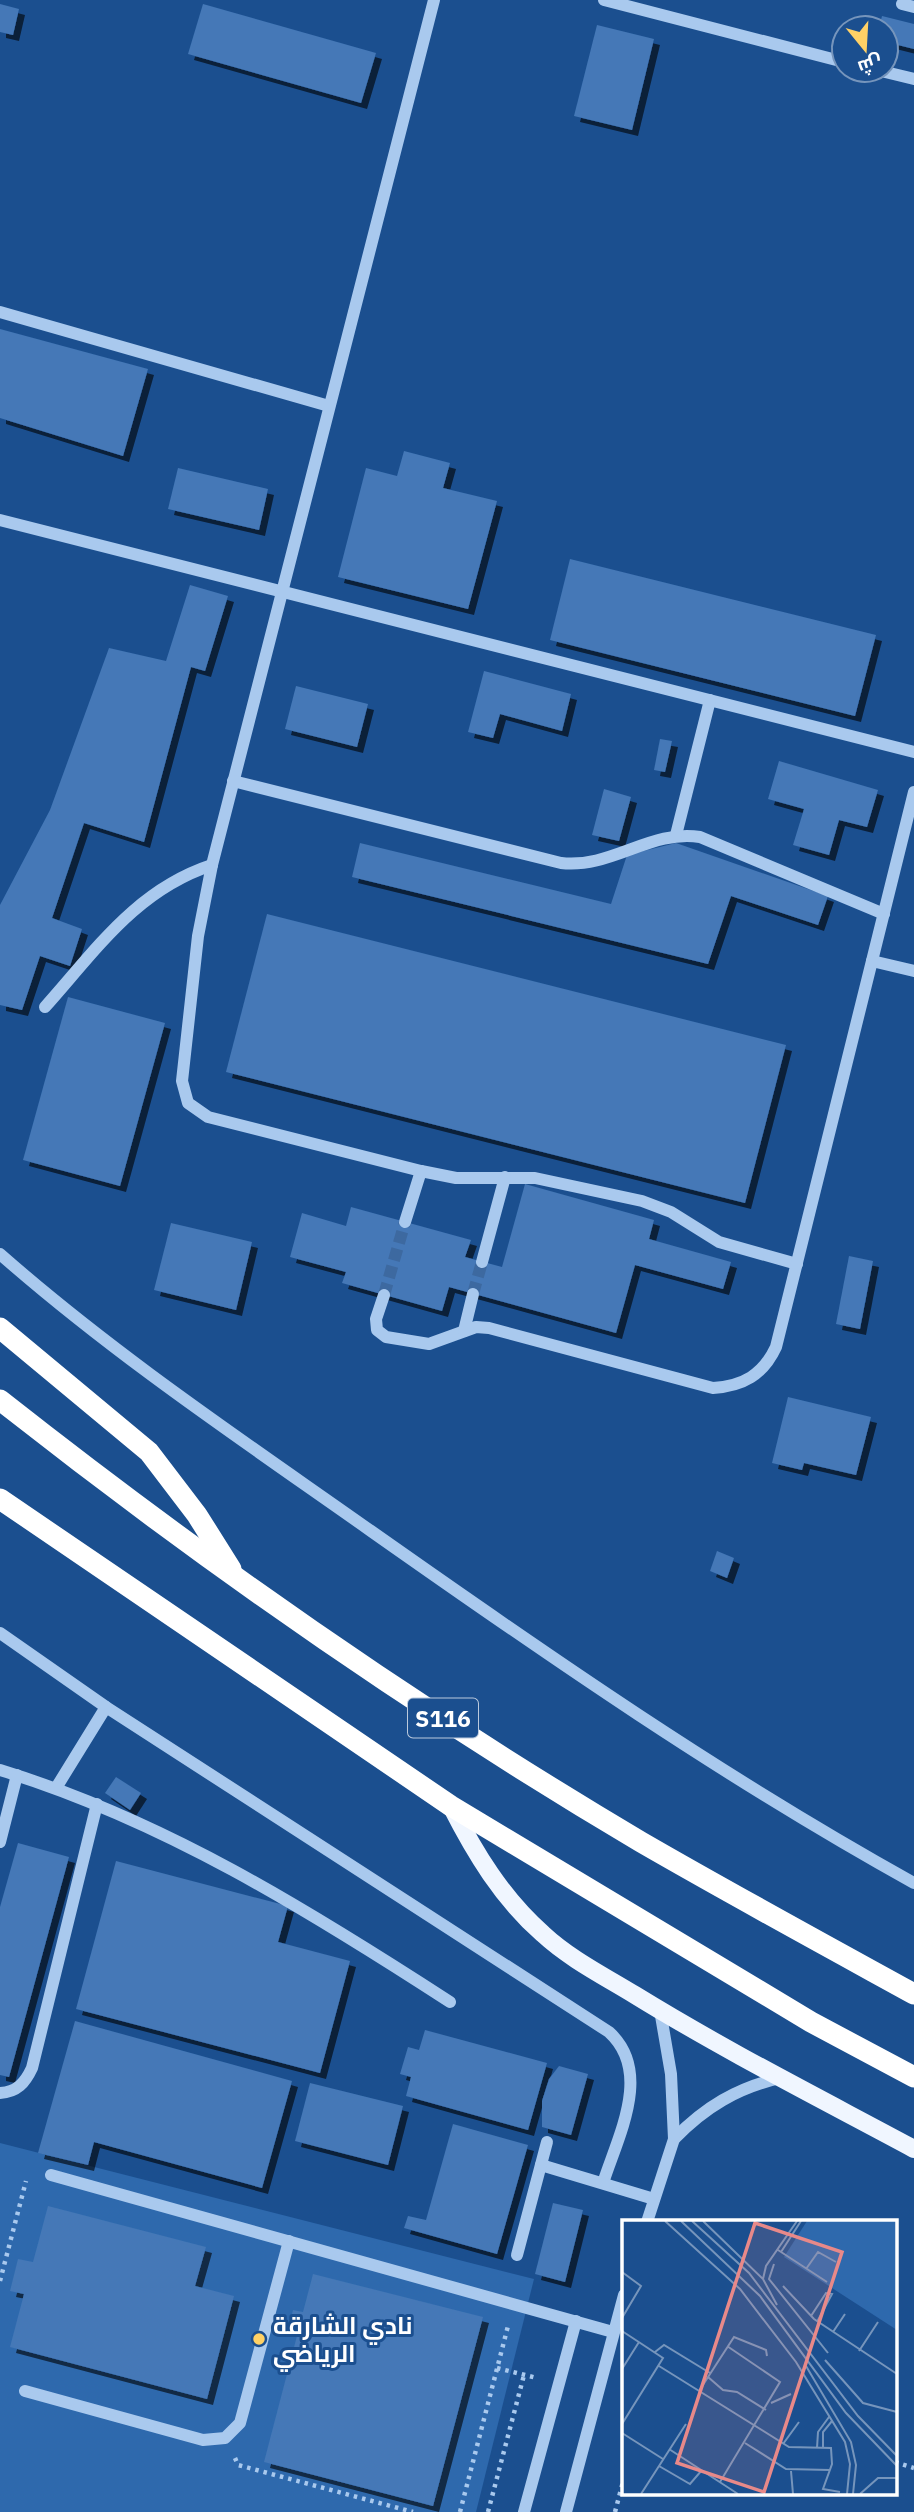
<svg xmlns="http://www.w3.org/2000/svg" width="914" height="2512" font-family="'IBM Plex Sans',Cairo,sans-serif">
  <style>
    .green { fill: #2e69ad }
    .building { fill: #4478b7; filter: url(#shadow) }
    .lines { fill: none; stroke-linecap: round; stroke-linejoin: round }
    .minor-tunnel { stroke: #3d69a0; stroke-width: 12; stroke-dasharray: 12 6; stroke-linecap: butt }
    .path { stroke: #a9c9ee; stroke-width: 4.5; stroke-dasharray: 3.5 5; stroke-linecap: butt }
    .minor { stroke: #a9c9ee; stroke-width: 12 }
    .major { stroke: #f0f6ff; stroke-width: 18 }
    .highway { stroke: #fff; stroke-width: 21 }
    .poi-dot { fill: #ffd166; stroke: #1b4f8f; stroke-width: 2.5 }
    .labels { text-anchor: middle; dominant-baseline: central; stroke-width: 6; stroke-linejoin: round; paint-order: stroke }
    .shield { fill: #1b4f8f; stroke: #bbcadd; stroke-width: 2 }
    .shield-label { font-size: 23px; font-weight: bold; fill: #fff }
    .poi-label { font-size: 24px; font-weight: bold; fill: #fff; stroke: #1b4f8f; text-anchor: start }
    .inset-road { fill: none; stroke: #7695bc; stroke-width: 2 }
    .view { fill: #e88989; fill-opacity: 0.15; stroke: #e88989; stroke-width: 3.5 }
    .inset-edge { fill: none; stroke: #fff; stroke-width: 3.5 }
  </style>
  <defs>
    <filter id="shadow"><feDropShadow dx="6" dy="6" stdDeviation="0" flood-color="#0009"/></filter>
  </defs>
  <rect width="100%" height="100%" fill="#1b4f8f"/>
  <polygon class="green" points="0,2143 534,2279 476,2512 0,2512"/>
  <g class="building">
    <polygon points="0,4 19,9 13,35 0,32"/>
    <polygon points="203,4 376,53 361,103 188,54"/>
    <polygon points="882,16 914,24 914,49 886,42 886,28 879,28"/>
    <polygon points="597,25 654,39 632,130 574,116"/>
    <polygon points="0,329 148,369 123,456 0,418"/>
    <polygon points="404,451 450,463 443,488 497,501 468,609 338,577 366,468 397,476"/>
    <polygon points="178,468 268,489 259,530 168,509"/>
    <polygon points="570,559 876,635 855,716 550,640"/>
    <polygon points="190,585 228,596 205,671 191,667 144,842 84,823 52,918 82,929 70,966 40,956 22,1010 0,1005 0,905 50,810 109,648 166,661"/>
    <polygon points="484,671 571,694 562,731 500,714 493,738 468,732"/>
    <polygon points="296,686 368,704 357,747 285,729"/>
    <polygon points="660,739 672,741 665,772 654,770"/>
    <polygon points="779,761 878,790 867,827 839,820 829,855 793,845 804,809 768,799"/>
    <polygon points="604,789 631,797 619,841 592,835"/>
    <polygon points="360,843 611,904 627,855 676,843 828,896 818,925 731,896 708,964 352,877"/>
    <polygon points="267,914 786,1045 745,1203 226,1072"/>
    <polygon points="68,997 165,1023 120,1186 23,1160"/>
    <polygon points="525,1184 654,1220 649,1239 731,1262 723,1289 635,1265 616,1333 449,1287 442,1311 342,1283 346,1272 290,1257 302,1213 346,1226 351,1207 471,1240 465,1257 502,1267"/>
    <polygon points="171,1223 252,1242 236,1310 154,1290"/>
    <polygon points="849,1256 873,1261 860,1329 836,1324"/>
    <polygon points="788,1397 871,1417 856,1475 804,1463 802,1470 772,1463"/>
    <polygon points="717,1551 734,1558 727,1578 710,1571"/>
    <polygon points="116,1777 141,1793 130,1810 105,1793"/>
    <polygon points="18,1843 69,1857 9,2077 0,2075 0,1907"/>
    <polygon points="116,1861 288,1906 278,1942 350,1961 320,2073 76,2009"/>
    <polygon points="75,2021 292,2081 262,2188 94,2142 88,2165 38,2153"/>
    <polygon points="425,2030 547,2063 528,2130 406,2096 411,2077 400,2074 408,2047 419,2050"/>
    <polygon points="559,2066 588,2074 571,2135 542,2127 542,2101 549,2079"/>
    <polygon points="310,2083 403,2106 388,2165 295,2141"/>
    <polygon points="453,2124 528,2145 497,2254 404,2228 408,2216 426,2220"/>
    <polygon points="553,2203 583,2210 565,2282 535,2274"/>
    <polygon points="48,2206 206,2247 195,2286 234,2296 207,2399 10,2347 24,2294 10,2291 18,2259 33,2262"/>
    <polygon points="313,2274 483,2317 433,2506 264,2462 298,2332 288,2330 293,2310 303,2312"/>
  </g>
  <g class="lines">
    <g class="minor-tunnel">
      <polyline points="473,1294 482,1262"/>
      <polyline points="384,1295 405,1222"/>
    </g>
    <g class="path">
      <polyline points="0,2281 26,2181"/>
      <polyline points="497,2368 537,2378"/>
      <polyline points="235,2458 238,2465 413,2512"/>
      <polyline points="895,2462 914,2468"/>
      <polyline points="460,2512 508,2326"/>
      <polyline points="488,2512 524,2375"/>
      <polyline points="615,2512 624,2478"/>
    </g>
    <g class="minor">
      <polyline points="434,0 212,865 198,936 182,1081 188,1103 208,1117 421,1171 456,1178 535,1178 642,1201 671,1212 719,1242 797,1264"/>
      <polyline points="604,0 844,62"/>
      <polyline points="902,4 914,7"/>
      <polyline points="877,70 914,79"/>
      <polyline points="0,312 329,406"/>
      <polyline points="0,520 914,752"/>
      <path d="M233,781L561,863C611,869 651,829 700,837L884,914"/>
      <polyline points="676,835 710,700"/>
      <polyline points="872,961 914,971"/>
      <path d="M45,1007C96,950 136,890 212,865"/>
      <polyline points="405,1222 421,1171"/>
      <path d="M0,1254C116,1356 245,1442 371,1531C547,1655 726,1779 914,1883"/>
      <polyline points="482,1262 505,1177"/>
      <path d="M384,1295L376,1319L377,1330L386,1337L429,1344L476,1327L489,1328L713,1388C743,1386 763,1375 776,1347L914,792"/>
      <polyline points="464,1331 473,1294"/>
      <path d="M0,1633L106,1707L609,2032C653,2072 618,2136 603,2183"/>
      <path d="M0,1770C163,1820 308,1910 450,2002"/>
      <polyline points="56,1788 106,1707"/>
      <polyline points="0,1842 17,1775"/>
      <path d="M0,2093C17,2092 25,2083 32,2068L97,1804"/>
      <path d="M674,2139C705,2107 737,2088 780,2078"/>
      <polyline points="541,2165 654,2199"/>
      <polyline points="51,2175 613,2332"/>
      <polyline points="647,2222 674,2139 671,2074 660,2010"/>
      <polyline points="517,2255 547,2142"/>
      <polyline points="25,2391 203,2440 225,2438 240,2423 289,2241"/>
      <polyline points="524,2512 576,2321"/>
      <polyline points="566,2512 624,2295"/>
    </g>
    <path class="major" d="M451,1806C475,1853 502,1898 543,1934C570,1959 604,1976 635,1995C726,2051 821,2099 914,2149"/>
    <g class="highway">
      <polyline points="0,1328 149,1452 197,1515 231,1569"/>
      <path d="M0,1400C203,1560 418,1710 641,1842C731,1894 823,1944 914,1994"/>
      <polyline points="0,1499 451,1806 811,2022 914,2077"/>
    </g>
  </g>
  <circle class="poi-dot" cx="259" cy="2339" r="7"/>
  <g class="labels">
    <rect class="shield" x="408" y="1698.5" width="70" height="39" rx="5"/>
    <g class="shield-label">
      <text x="443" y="1718">S116</text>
    </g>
    <g class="poi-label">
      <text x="273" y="2325">نادي الشارقة<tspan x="273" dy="28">الرياضي</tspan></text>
    </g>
  </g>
  <g transform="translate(622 2220)">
    <rect width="275" height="275" fill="#1b4f8f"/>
    <path d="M185,1H275V110L162,37Z" fill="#2e69ad"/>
    <path class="inset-road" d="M43,1L118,69L174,142L223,222L228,244L225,274M59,1L138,76L224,193L275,246M70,1L127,53L236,196L275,236M81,1L141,59L155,85M156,30L205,62M159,32L179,1M152,44L147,59L206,133M184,49L196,32L214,42M0,52L19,66L0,98M141,59L144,46L175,1M161,66L192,99L275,154M189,96L204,73L210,74L195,102M0,111L41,138L0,204M211,112L223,94M237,131L256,102M33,132L42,125L88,153M203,140L241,183L275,192M37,146L167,227L209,228L210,244L201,269L218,272M184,146L229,222L234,245L231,274M0,149L17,122M86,157L101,170L115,172L144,190M77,171L112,117L144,130L145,136M149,183L169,174M0,213L41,239M123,223L164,249L208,250M161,224L177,202M195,228L196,212L207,197M201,228V212L210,201M47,229L116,274M37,246L68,264L80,250M169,251L171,274M98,262L158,162L105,126M19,274L64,204M238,274L256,258H275"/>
    <path class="view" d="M133,3L220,32L142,272L55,243Z"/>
    <rect width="275" height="275" class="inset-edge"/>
  </g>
  <g transform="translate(865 49) rotate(162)"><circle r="33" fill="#1b4f8f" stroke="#7695bc" stroke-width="2"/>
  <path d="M0-5L12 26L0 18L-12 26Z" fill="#ffd166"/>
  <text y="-10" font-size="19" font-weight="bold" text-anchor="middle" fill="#ffffff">ش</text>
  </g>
</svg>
